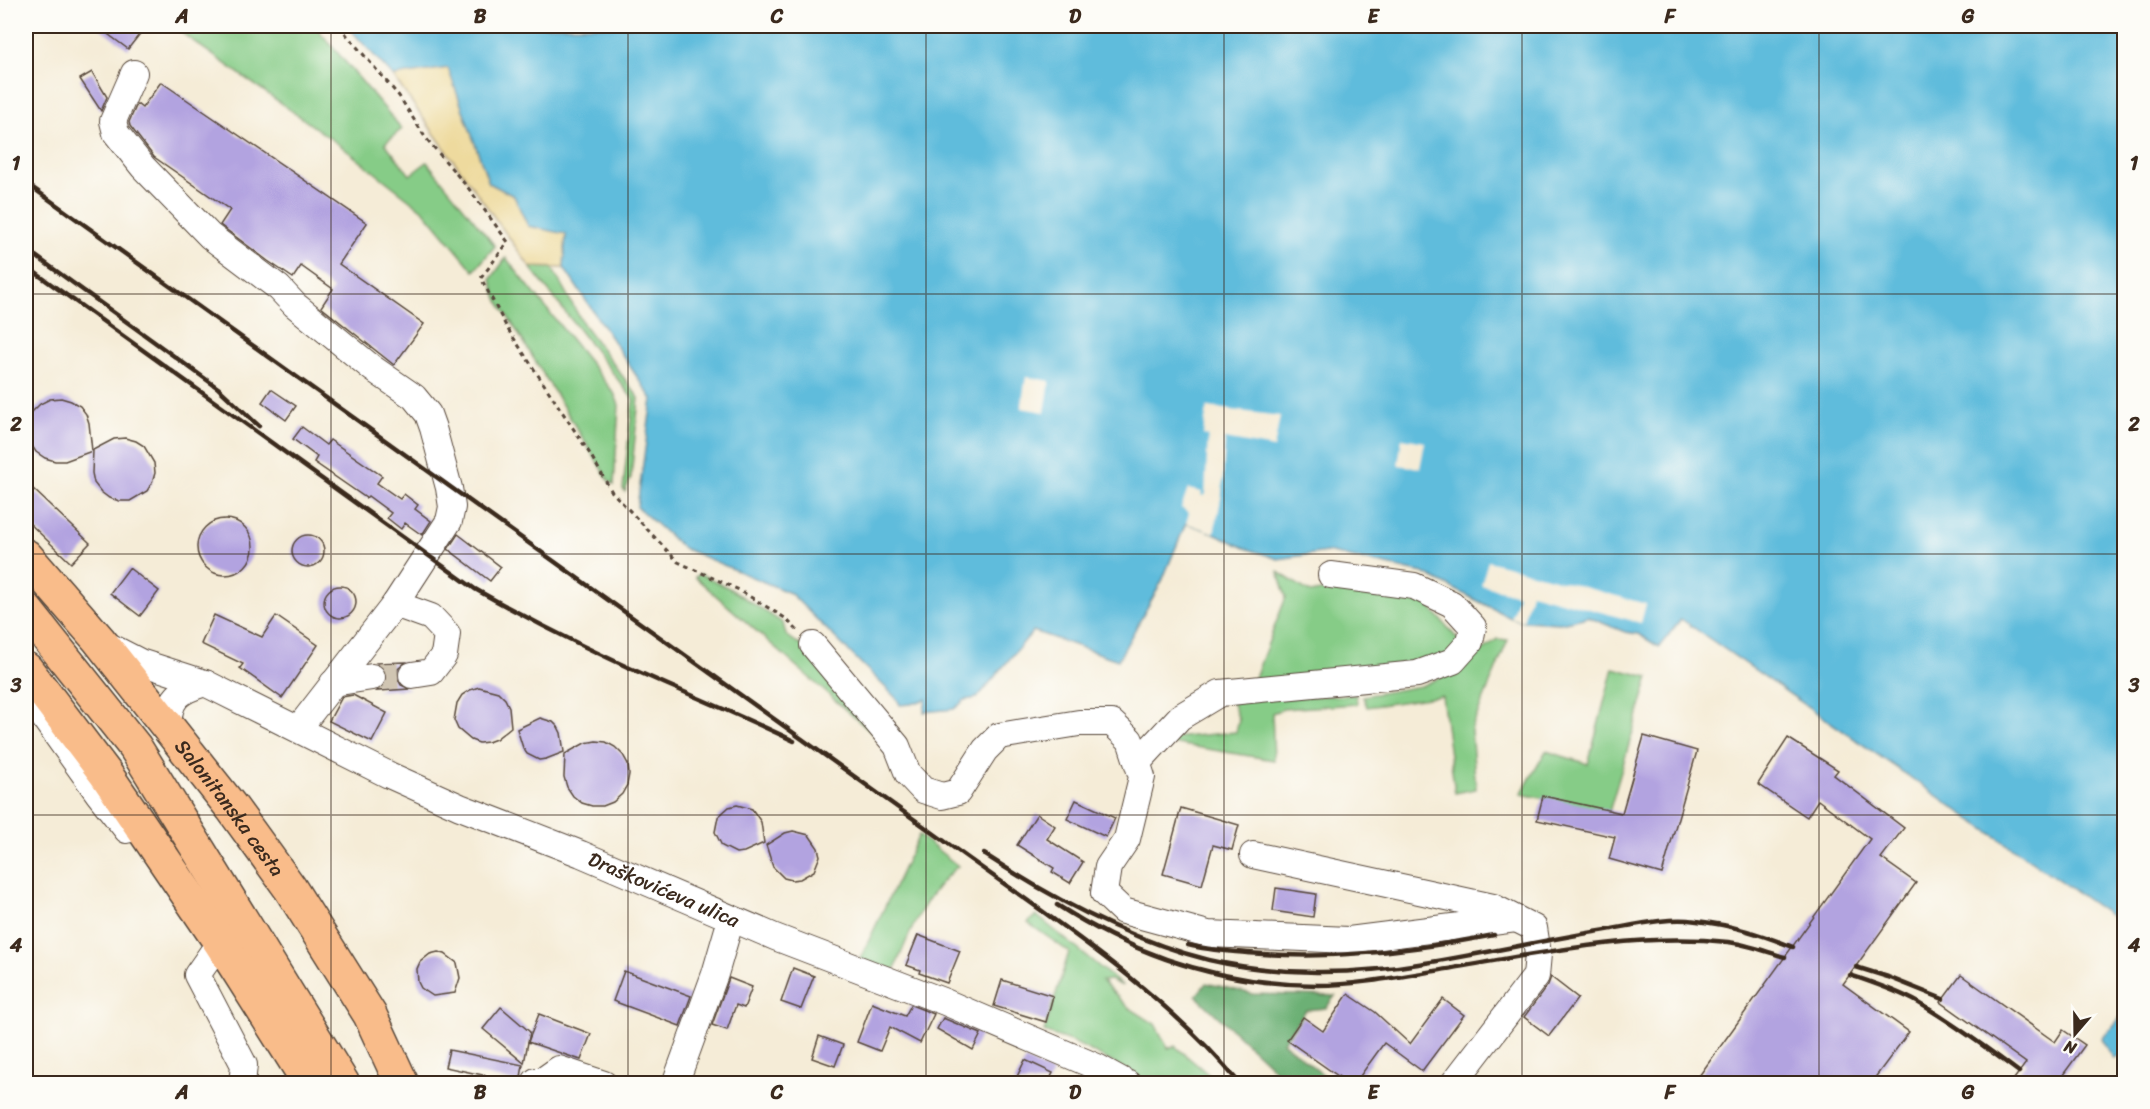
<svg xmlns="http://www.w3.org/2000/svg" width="2150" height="1109" font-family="Sriracha,sans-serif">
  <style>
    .green { fill: #86cc87; stroke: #607b52; stroke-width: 1.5 }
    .forest { fill: #6cb074; stroke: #546d49; stroke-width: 1.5 }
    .sand { fill: #eeda9e; stroke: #94825e; stroke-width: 1.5 }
    .water { fill: #5ebcdc; stroke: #4c737d; stroke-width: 1.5 }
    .pier { fill: #f5ecd7 }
    .building { fill: #b2a3e0 }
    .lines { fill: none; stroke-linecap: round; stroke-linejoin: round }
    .minor-tunnel { stroke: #d0c5b2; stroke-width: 26; stroke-dasharray: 26 13; stroke-linecap: butt }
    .minor-casing { stroke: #57473a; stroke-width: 28 }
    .major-casing { stroke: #57473a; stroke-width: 36 }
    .highway-casing { stroke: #57473a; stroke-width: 36 }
    .path { stroke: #57473a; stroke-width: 3; stroke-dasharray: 4.5 4.5; stroke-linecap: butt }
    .minor { stroke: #fff; stroke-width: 26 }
    .major { stroke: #f9bc8a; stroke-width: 33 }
    .highway { stroke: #f9bc8a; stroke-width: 33 }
    .rail { stroke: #3b2a1e; stroke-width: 4.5 }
    .grid { fill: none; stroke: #3b2a1e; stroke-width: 1.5; stroke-opacity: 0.55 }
    .labels { text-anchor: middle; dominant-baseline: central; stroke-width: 6; stroke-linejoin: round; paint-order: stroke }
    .street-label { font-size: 20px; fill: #3b2a1e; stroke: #fdfcf7 }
    .neatline { fill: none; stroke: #3b2a1e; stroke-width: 2 }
    .grid-label { font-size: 20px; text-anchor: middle; font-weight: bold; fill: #3b2a1e }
  </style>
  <rect width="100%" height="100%" fill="#fdfcf7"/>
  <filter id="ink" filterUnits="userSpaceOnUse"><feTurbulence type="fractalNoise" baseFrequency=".0167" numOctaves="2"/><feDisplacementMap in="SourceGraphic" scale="12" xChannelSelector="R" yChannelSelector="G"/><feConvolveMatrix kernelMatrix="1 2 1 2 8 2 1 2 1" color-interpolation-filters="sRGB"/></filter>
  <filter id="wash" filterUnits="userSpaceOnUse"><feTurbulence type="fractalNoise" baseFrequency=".008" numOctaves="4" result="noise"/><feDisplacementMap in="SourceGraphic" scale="24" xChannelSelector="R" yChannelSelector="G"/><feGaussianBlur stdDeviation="1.35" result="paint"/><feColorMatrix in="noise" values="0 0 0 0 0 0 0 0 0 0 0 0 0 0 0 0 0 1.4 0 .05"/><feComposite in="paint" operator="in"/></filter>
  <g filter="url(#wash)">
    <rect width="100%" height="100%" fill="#f5ecd7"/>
    <g class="green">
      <polygon points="172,26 315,26 402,129 385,143 410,175 427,162 495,246 474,271 424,211 341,146"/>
      <polygon points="506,258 614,393 619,405 614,485 609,481 497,299 491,279"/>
      <polygon points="530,267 552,268 584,325 639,398 631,477 625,492 623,489 633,399"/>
      <polygon points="1278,572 1311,593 1350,585 1426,602 1461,643 1443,658 1252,685 1286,597"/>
      <polygon points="700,574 729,588 783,623 786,635 802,646 888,747 695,577"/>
      <polygon points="1497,639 1508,640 1471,730 1476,789 1455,793 1442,696 1367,707 1363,696 1421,686 1462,668"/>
      <polygon points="1613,668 1649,677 1609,812 1521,794 1546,751 1588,764"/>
      <polygon points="1356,695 1357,704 1283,709 1272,713 1274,760 1170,743 1172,738 1236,732 1239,720 1231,699"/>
      <path d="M919,835L958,866C925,893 909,933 894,971L860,959Z"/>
      <polygon points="1036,915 1123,986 1110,980 1102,981 1128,1007 1155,1024 1168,1048 1175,1046 1208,1074 1216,1083 1152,1083 1073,1042 1044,1032 1069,952 1028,923"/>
    </g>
    <polygon class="forest" points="1206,983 1253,994 1335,996 1326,1008 1306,1010 1283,1042 1333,1083 1286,1083 1270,1065 1196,996"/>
    <polygon class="sand" points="448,68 489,183 514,196 528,226 566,233 564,268 530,267 393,76"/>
    <g class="water">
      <polygon points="347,26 2124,26 2124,925 1681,619 1659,647 1638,634 1625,632 1588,617 1560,623 1523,621 1511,618 1423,573 1327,552 1278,559 1245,548 1214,533 1186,523 1162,581 1118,660 1033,631 977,698 965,700 954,709 924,712 926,699 912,704 900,705 897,699 790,593 683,548 637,507 652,399 564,268 566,234 528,226 514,196 489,183 448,68 393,76"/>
      <polygon points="2124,1013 2124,1053 2114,1059 2102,1039"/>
    </g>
    <g class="pier">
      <polygon points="1026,377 1050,381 1045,412 1021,408"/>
      <polygon points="1207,407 1280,416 1274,448 1225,439 1222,494 1214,533 1186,523 1189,513 1181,508 1188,489 1202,492 1201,495 1205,496 1208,436 1203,435"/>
      <polygon points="1402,438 1425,442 1420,468 1398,465"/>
      <polygon points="1488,561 1646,604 1641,623 1531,593 1523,621 1511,618 1518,595 1481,585"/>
    </g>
    <g id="blocks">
      <g class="building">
        <polygon points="97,26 146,26 128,49"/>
        <polygon points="92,72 107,97 101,111 80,79"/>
        <polygon points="161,82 367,223 339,264 424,324 394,365 321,307 333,289 301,266 293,278 268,261 220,225 230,210 154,157 130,126 129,122 137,104 142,108"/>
        <polygon points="271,389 296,406 286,420 262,402"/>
        <polygon points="61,398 71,401 80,406 86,414 89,423 92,451 65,461 55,461 45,458 36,452 30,443 27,433 28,422 32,412 40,404 50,399"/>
        <polygon points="302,427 326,445 330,440 382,476 377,483 400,499 404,494 418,505 415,509 431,521 422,535 405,523 401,529 387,518 391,513 368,496 366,498 314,462 317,457 293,439"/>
        <polygon points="125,438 136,441 144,446 154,463 155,473 152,483 147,491 130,501 120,501 109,498 101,492 94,483 92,473 93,450 114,439"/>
        <polygon points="32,488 90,543 71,563 26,520 26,495"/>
        <circle cx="225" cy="547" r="28"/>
        <polygon points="458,534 501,567 490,581 448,549"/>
        <circle cx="308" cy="551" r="16"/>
        <polygon points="129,568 159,591 140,616 110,593"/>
        <circle cx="340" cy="602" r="16"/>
        <polygon points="214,615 262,637 276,616 318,645 282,698 240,668 243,664 201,644"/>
        <polygon points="406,662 398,669 397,677 401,685 410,689 377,691 386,683 387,675 383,667 377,663"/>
        <polygon points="479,687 498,692 505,699 509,707 511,727 496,739 488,742 479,743 471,740 458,729 454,720 457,703 462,695 470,690"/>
        <polygon points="353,695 387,713 372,742 329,721 342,697"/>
        <polygon points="540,718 553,722 558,727 561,733 564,752 546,759 539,760 527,754 523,748 517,729"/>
        <polygon points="1644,736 1697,751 1662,874 1609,859 1615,837 1537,820 1543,796 1622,813"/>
        <polygon points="1788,738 1838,770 1834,775 1904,828 1881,858 1916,883 1843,984 1909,1032 1871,1083 1694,1083 1870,839 1818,800 1807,817 1758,784"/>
        <polygon points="596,741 606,742 615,747 623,755 628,764 629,774 627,785 622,794 613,802 603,806 592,806 582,803 573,796 567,787 564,777 565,754 585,743"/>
        <polygon points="1076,800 1115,818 1106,837 1067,819"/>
        <polygon points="737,805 752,809 761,822 764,843 744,852 736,853 722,846 715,832 718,817 729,807"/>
        <polygon points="1181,808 1239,825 1232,850 1213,845 1202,885 1163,874"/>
        <polygon points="1037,814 1055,826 1047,839 1083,862 1070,883 1052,872 1054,868 1017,845"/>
        <polygon points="793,831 809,835 818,848 820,856 814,871 800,879 792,880 784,878 773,867 766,845 785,833"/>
        <polygon points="1276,888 1316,894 1313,917 1273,911"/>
        <polygon points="918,935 960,951 947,983 919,973 920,970 906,965"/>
        <polygon points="438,952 445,954 457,963 460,978 455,993 433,996 421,988 418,982 417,969 420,962 430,954"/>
        <polygon points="793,968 814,976 801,1009 781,1002"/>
        <polygon points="624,971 691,996 680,1026 613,1001"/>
        <polygon points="1961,975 2055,1042 2063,1030 2085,1045 2057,1083 2011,1083 2026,1063 1941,1002"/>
        <polygon points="1551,977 1578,998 1549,1036 1524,1017 1548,985"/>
        <polygon points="729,978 752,987 744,1008 736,1005 727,1030 712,1025"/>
        <polygon points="1002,980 1053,996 1046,1022 994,1006"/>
        <polygon points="1348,994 1375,1012 1410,1044 1443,999 1464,1015 1422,1071 1384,1043 1355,1083 1348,1083 1287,1040 1303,1017 1323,1031"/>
        <polygon points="872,1003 905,1016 911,1005 934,1014 920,1043 890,1027 880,1051 857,1042"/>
        <polygon points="501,1007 530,1032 524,1063 483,1029"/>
        <polygon points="539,1014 591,1034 581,1060 528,1042"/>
        <polygon points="943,1018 981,1034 973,1050 937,1029"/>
        <polygon points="819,1036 843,1045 835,1066 812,1058"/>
        <polygon points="449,1050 523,1065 520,1083 445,1067"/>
        <polygon points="1025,1060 1053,1073 1048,1083 1014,1083"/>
      </g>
    </g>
  </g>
  <g filter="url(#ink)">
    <use href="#blocks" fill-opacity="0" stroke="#57473a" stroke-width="1.5"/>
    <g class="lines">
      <polyline class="minor-tunnel" points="372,677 412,675"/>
      <defs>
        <g id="minor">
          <polyline points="134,73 113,121 116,133 143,167 210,236 279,288 295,305 372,368 414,397 428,414 433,428 449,488 452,507 449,521 395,604 298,729"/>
          <polyline points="395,604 431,617 447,634 444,655 431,672 412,675"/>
          <path id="s1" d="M107,645L140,662L205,683L389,775L460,807L581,854L775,937L945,1002L1097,1067L1128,1084"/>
          <polyline points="813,645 897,746 908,774 923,790 942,796 958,792 985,750 999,736 1079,723 1112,723 1130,740 1142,777 1127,839 1108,867 1104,893 1123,911 1208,934 1349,940 1516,919"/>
          <polyline points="333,683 372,677"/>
          <polyline points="40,712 98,793 127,830"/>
          <path d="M168,727C169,698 178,691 205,683"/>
          <polyline points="1138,762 1180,717 1220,693 1417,674 1453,661 1470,642 1473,627 1452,604 1414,586 1331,575"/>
          <polyline points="1253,855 1493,907 1534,928 1538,954 1536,976 1453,1084"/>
          <polyline points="220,942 197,975 244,1065 242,1084"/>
          <polyline points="536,1081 542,1081 559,1069 604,1084"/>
          <polyline points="675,1084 715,974 731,919"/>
        </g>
        <g id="major">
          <path id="s2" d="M26,556L99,640L232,808L290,888L370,1015L402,1084"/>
        </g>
        <g id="highway">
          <polyline points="26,610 135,747 343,1084"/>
          <polyline points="26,669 105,773 220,942 310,1084"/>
        </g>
      </defs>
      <use href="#minor" class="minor-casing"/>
      <use href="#major" class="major-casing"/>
      <use href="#highway" class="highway-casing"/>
      <polyline class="path" points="339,26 399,96 425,137 469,189 508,242 481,278 507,328 590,454 612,492 678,562 739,590 785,618 797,630"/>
      <use href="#minor" class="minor"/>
      <use href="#major" class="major"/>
      <use href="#highway" class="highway"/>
      <g class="rail">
        <path d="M26,183L943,840C1043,913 1162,988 1240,1084"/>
        <polyline points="26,249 218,388 259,426"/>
        <path d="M26,266L475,589C537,624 603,657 668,685C710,703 752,721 794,741"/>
        <path d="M984,854C1053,899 1129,940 1209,960C1278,976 1355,975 1425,963C1487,953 1549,939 1612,929C1639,924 1669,917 1697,921C1732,925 1760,934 1793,947"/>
        <path d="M1057,905C1136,956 1224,985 1318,985C1357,985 1397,977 1435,971C1532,955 1630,932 1728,942C1747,944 1767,952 1785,957"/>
        <path d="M1188,945C1208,950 1227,951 1247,953C1333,960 1411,951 1494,935"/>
        <polyline points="1856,967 1888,977 1943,999"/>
        <path d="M1850,975C1873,983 1898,991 1919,1003C1954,1024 1987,1048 2019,1072"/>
      </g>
    </g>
  </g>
  <path class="grid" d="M331,26V1084M628,26V1084M926,26V1084M1224,26V1084M1522,26V1084M1819,26V1084M26,294H2124M26,554H2124M26,815H2124"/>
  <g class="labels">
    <g class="street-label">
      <text stroke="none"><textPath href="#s2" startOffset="324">Salonitanska cesta</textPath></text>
      <text stroke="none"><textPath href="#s1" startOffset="609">Draškovićeva ulica</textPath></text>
    </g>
  </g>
  <rect width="2150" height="1109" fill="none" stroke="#fdfcf7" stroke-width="66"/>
  <g transform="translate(2075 1034) rotate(200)" stroke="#fdfcf7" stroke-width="4.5" paint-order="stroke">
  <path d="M0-4.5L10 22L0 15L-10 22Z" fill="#3b2a1e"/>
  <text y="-9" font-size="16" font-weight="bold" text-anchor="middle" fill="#3b2a1e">N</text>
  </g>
  <rect x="33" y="33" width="2084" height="1043" class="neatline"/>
  <g class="grid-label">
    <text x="182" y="23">A</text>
    <text x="480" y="23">B</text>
    <text x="777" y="23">C</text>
    <text x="1075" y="23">D</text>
    <text x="1373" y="23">E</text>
    <text x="1670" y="23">F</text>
    <text x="1968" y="23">G</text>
    <text x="16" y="170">1</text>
    <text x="2134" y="170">1</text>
    <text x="16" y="431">2</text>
    <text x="2134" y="431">2</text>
    <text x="16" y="692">3</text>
    <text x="2134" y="692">3</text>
    <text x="16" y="952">4</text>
    <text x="2134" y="952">4</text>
    <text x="182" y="1099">A</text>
    <text x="480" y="1099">B</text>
    <text x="777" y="1099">C</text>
    <text x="1075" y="1099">D</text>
    <text x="1373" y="1099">E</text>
    <text x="1670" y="1099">F</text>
    <text x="1968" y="1099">G</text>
  </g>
</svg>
